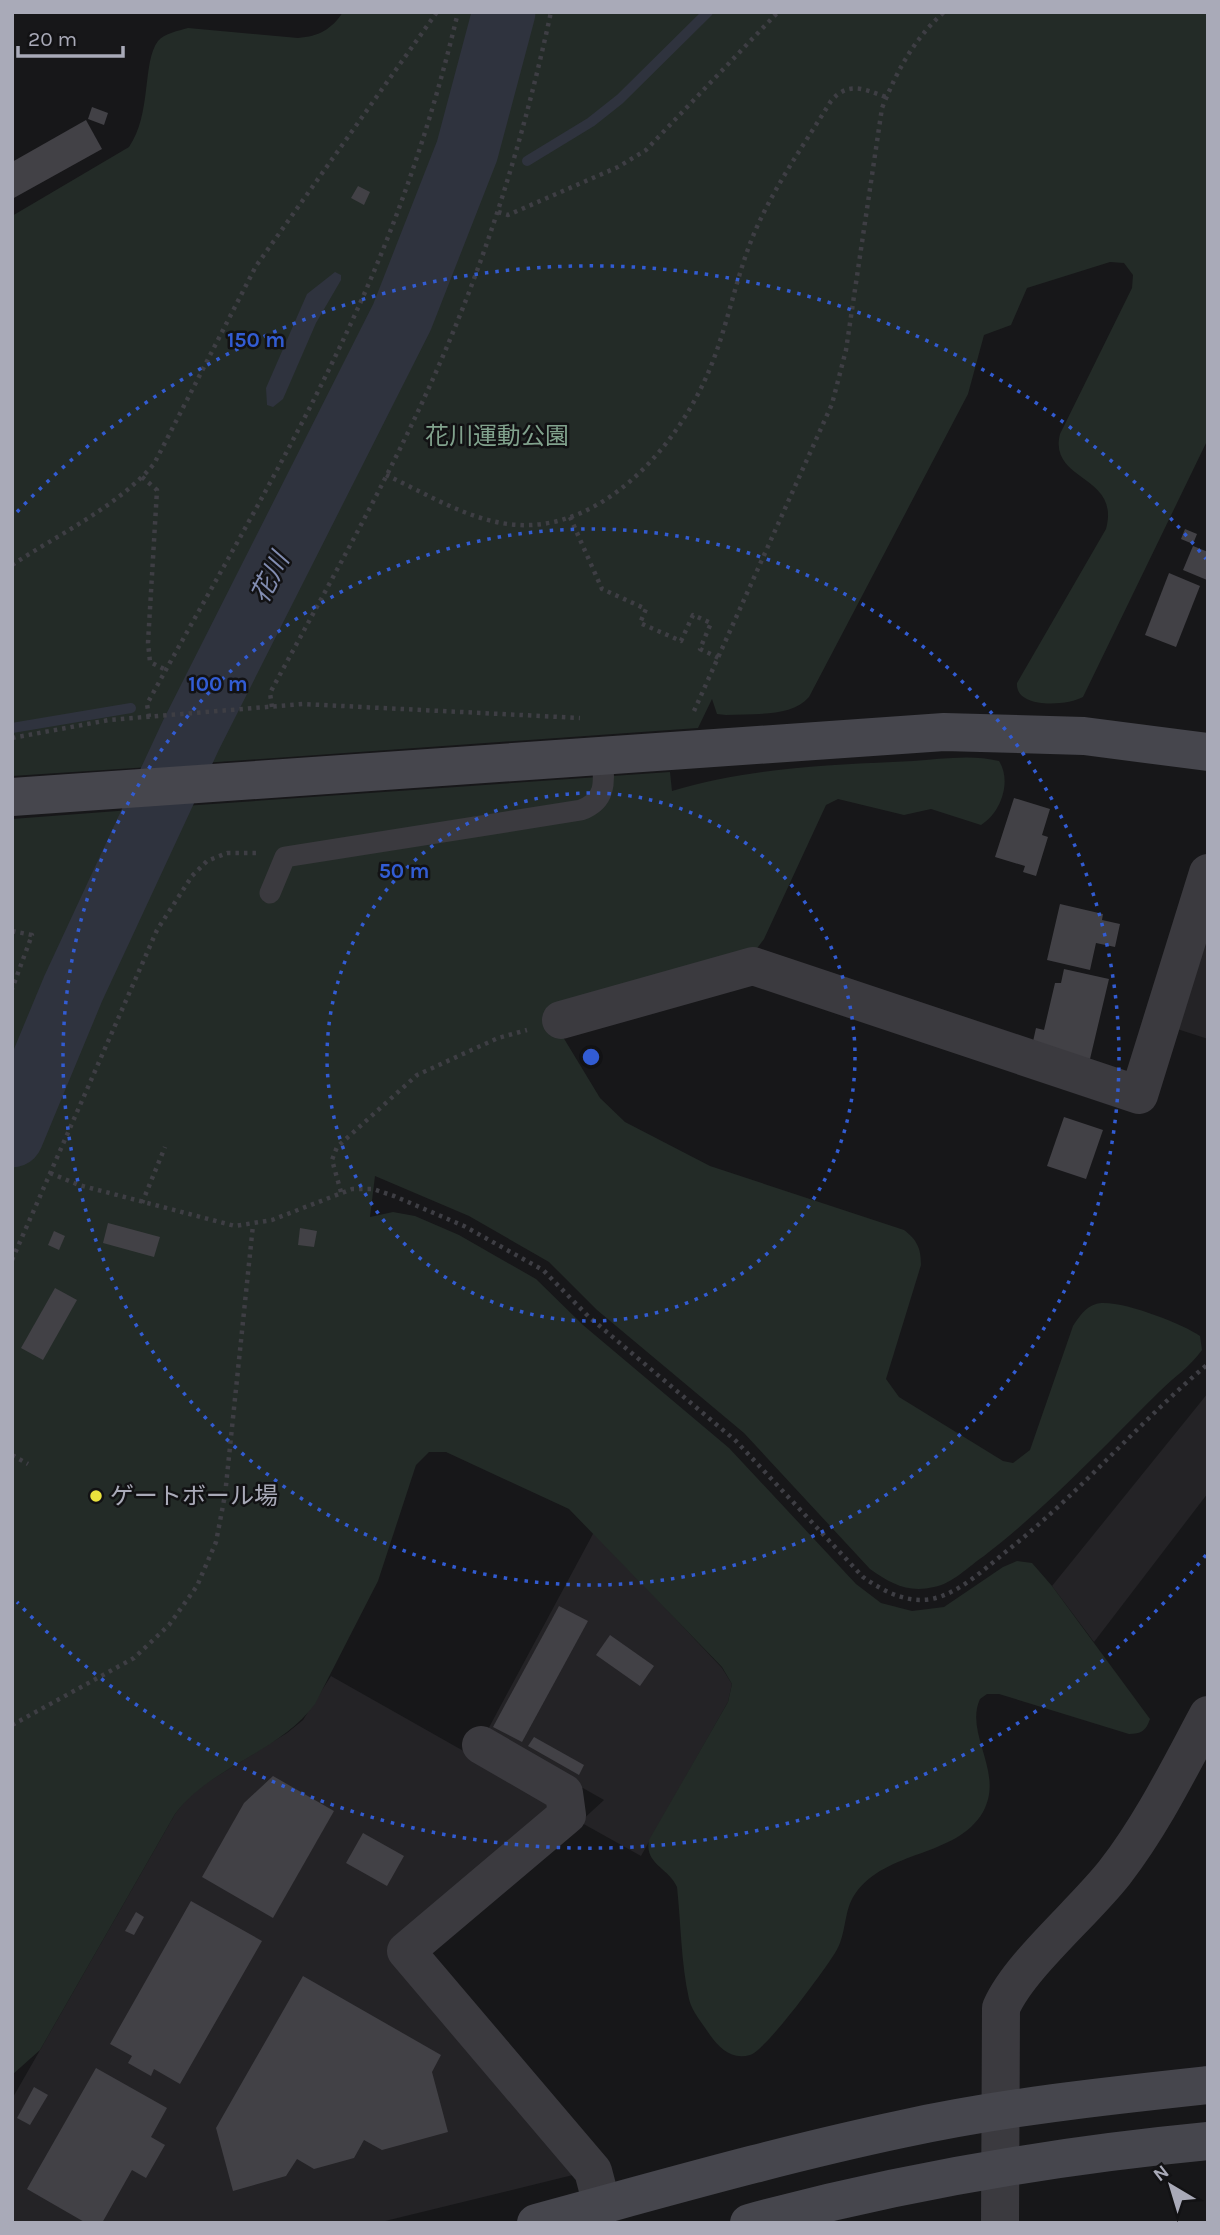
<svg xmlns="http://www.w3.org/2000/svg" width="1220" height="2235" font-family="Karla,'Noto Sans JP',sans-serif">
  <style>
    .built { fill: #242326 }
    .green { fill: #232b27 }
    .water { fill: #2f333e }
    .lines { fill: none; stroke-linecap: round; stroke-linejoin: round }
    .stream { stroke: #2f333e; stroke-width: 10 }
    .river { stroke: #2f333e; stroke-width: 63 }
    .building { fill: #424146 }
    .path { stroke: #3e3e44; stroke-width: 4.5; stroke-dasharray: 3.5 5; stroke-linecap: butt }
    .lane { stroke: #3b3a3f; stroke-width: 21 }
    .street { stroke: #3b3a3f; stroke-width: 38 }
    .secondary { stroke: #46464d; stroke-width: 38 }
    .ring { fill: none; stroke: #325cd3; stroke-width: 3.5; stroke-dasharray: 3.5 7 }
    .poi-dot { fill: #eae33d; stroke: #121214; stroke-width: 2.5 }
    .labels { text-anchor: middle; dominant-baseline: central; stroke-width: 5; stroke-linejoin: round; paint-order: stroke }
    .park-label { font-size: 24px; fill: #81a28d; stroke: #121214 }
    .poi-label { font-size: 24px; fill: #a9aab8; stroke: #121214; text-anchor: start }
    .water-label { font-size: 26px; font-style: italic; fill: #828db1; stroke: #121214 }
    .centre { fill: #325cd3; stroke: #121214; stroke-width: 3.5 }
    .ring-label { font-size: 21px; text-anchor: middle; font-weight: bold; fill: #325cd3; stroke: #121214; stroke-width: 5; stroke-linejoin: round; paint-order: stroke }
  </style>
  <rect width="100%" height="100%" fill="#171719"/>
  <g class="built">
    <polygon points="1208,909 1208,1039 1171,1027"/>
    <polygon points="1208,1393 1208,1493 1094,1642 1052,1586"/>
    <polygon points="594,1532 722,1668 732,1684 728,1702 641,1856 580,1822 604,1800 486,1733"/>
    <polygon points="331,1676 552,1801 552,1810 387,1950 577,2174 377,2223 12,2223 12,2099 175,1814 188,1797 206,1783 287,1733 303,1720"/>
  </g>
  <path class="green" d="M343,12H1208V439L1083,697C1067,706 1015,709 1017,683L1106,529C1121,474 1048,482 1060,434L1132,288L1133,275L1124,263L1110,262L1027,288L1011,325L984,335L968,394L809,697C791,718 752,713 726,715L717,714L712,699L698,728L189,764L169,807L670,772L672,791C750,767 832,765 913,761C940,759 972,754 999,761C1012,781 1001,813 981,825L931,809L904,815L838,799L826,805L764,939L755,951L560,1032L600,1098L625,1122L710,1166L904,1230C917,1240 921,1248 921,1265L886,1379L899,1397L1003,1461L1013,1463L1030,1450L1073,1326C1079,1317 1085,1307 1096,1304C1117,1298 1183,1324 1200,1336L1202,1350C1190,1367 1174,1377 1160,1391C1100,1450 1051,1504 984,1556C969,1566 952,1584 934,1587C908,1593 891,1584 870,1569L744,1433L597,1310L549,1262L469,1216L375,1176L370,1217L393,1212L415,1216L459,1235L536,1279L583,1325L729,1448L856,1584L881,1603L912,1611L944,1607L1003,1567L1017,1561L1032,1563L1052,1586L1150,1719C1146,1731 1141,1734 1129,1734L999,1694H987L980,1699C964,1734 1005,1772 983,1812C956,1858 886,1849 855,1894C843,1911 847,1935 835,1953C823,1972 767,2049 750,2055C732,2060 720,2049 710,2035C703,2024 692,2012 689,1999C681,1963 681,1924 677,1887C669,1868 644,1864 649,1840L728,1702L732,1684L722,1667L569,1509L446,1452H429L416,1465L378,1581L315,1704C279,1753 212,1765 175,1814L40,2050L12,2075V819L144,809L165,766L12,776V216L129,147C152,114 142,62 158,41C165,33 178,31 188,28L298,38C319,36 331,30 343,12Z"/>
  <polygon class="water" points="335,272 341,275 341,280 316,323 283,399 273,407 267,405 266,388 307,294"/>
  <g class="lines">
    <g class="stream">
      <polyline points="469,144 494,151"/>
      <polyline points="527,161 591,122 620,99 708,12"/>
      <polyline points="180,704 207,701"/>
      <polyline points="12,728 131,708"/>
    </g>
    <polyline class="river" points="12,1136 73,989 191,735 402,317 467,151 504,12"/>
  </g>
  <g class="building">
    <polygon points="92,107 108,113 104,125 88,119"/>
    <polygon points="86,120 102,149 12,199 12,162"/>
    <polygon points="358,186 370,192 364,205 351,198"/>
    <polygon points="1185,529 1197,534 1193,544 1181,539"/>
    <polygon points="1193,546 1208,552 1207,580 1183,570"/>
    <polygon points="1169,573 1200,586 1176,647 1145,635"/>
    <polygon points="1014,798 1050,809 1042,835 1048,837 1036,876 1023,872 1025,866 995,857"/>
    <polygon points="1060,904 1103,914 1102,920 1120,924 1115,947 1096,943 1090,970 1047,960"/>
    <polygon points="1064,969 1109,979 1090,1059 1032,1046 1036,1028 1044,1030 1055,983 1061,983"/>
    <polygon points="1064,1117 1103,1130 1086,1179 1047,1166"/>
    <polygon points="108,1223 160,1237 154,1257 103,1243"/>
    <polygon points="300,1228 317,1231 314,1247 298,1245"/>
    <polygon points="54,1231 65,1236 59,1250 48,1245"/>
    <polygon points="55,1288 77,1300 43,1360 21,1348"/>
    <polygon points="559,1606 588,1621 522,1742 493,1727"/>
    <polygon points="610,1635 654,1666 640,1686 596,1655"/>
    <polygon points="534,1737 584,1765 579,1775 528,1746"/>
    <polygon points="273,1776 334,1811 273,1918 202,1877 244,1803"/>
    <polygon points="363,1833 404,1856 387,1886 346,1863"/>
    <polygon points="191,1901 262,1941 180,2084 154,2069 151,2076 128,2063 132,2056 110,2044"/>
    <polygon points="136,1912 144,1917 134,1935 125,1931"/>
    <polygon points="303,1976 441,2055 432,2072 448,2132 382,2150 364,2140 354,2158 314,2169 297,2159 286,2176 233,2191 216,2128"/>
    <polygon points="96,2068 167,2108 151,2137 165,2145 146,2178 132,2170 102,2223 86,2223 27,2189"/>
    <polygon points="34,2087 48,2095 30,2125 17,2118"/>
  </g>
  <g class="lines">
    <g class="path">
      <polyline points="498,212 508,215 618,167 646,150 778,12"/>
      <path d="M386,475C427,494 473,523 519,525C601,529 671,452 703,384C727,335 734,279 756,229C776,184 805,143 831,101C848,81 864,89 886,97"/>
      <polyline points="142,477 157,490 148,643 150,662 166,670"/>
      <polyline points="570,517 602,589 646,609 640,623 681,641 693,615 711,623 700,649 719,658"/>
      <path d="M12,565C59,534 117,507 154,464L256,266L437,12"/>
      <path d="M272,707L270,693C333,576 400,460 451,337C495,232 527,123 551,12"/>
      <path d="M694,711L832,404L846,350L882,108C897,71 913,40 944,12"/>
      <path d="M149,717L147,704C220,571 300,438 362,299C403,207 435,110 458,12"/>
      <polyline points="12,738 109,720 303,704 580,718"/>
      <polyline points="12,931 32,935 12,989"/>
      <path d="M50,1173L79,1185L235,1226L272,1220L352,1189H373L394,1196L464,1226L543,1270L589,1317L736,1441L863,1577C886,1593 913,1607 942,1596C966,1587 988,1566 1008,1550C1080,1493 1138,1423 1208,1364"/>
      <polyline points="341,1192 332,1160 337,1147 417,1075 498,1038 527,1030"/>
      <polyline points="142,1203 165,1147"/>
      <polyline points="12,1260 157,930 192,876 207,861 227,853 256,853"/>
      <polyline points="12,1455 28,1464"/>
      <polyline points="12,1725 134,1658 169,1625 197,1586 216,1542 225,1495 253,1225"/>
    </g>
    <path class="lane" d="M270,893L285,857L581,810C608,800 604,780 602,756"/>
    <g class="street">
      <polyline points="561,1020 753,966 1139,1095 1208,873"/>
      <polyline points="481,1745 564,1793 567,1815 406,1951 593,2171 602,2205"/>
      <path d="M1000,2223L1001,2008C1019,1966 1084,1912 1115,1872C1152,1824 1179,1769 1208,1715"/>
    </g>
    <g class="secondary">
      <polyline points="12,797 944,732 1084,736 1208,752"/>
      <path d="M536,2223C658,2190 779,2155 902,2129C1003,2107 1106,2096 1208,2085"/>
      <path d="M749,2223C900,2182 1052,2156 1208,2141"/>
    </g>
  </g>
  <g class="ring">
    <circle cx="591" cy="1057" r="264"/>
    <circle cx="591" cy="1057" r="528"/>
    <path d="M1206 1555A792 792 0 0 1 17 1602M17 512A792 792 0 0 1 1206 559"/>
  </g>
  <circle class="poi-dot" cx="96" cy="1496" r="7"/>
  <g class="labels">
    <g class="park-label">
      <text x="497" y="436">花川運動公園</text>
    </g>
    <g class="poi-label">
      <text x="110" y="1496">ゲートボール場</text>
    </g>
    <g class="water-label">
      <text transform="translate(270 578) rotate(-63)">花川</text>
    </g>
  </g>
  <circle cx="591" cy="1057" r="10" class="centre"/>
  <g class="ring-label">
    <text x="256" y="347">150 m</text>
    <text x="218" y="691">100 m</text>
    <text x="404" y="878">50 m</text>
  </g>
  <rect width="1220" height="2235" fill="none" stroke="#a9aab8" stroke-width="28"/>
  <g transform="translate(1171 2186) rotate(322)" stroke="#121214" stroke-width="5" paint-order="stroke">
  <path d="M0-5L12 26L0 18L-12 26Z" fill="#a9aab8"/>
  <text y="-10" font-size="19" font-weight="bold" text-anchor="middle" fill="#a9aab8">N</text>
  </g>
  <path d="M18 46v10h105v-10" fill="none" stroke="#a9aab8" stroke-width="3.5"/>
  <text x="28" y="46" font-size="21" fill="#a9aab8" stroke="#121214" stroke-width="5" paint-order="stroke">20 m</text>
</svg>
